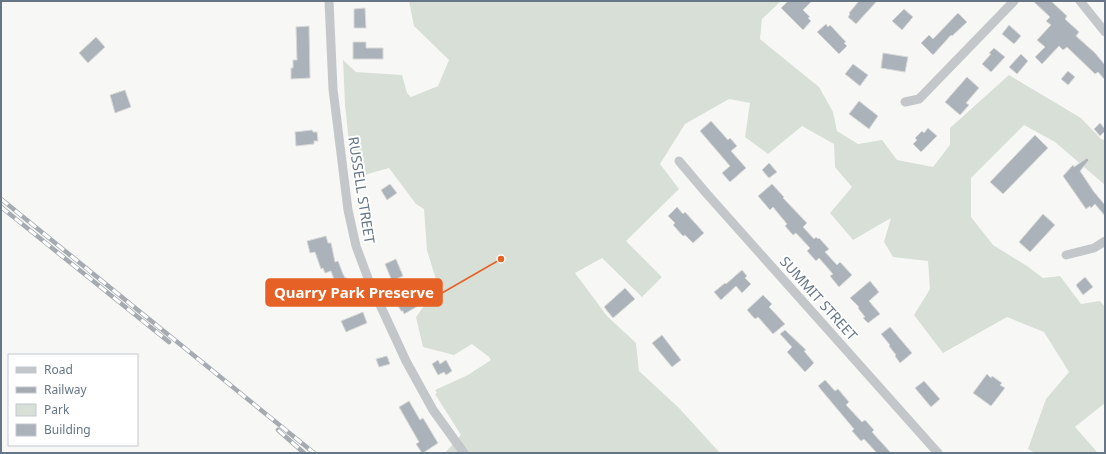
<svg xmlns="http://www.w3.org/2000/svg" width="1106" height="454" font-family="'Noto Sans',sans-serif">
  <style>
    .green { fill: #d8dfd6 }
    .building { fill: #abb2b9; stroke: #d9d9d7 }
    .lines { fill: none; stroke-linecap: round; stroke-linejoin: round }
    .minor { stroke: #c3c7ca; stroke-width: 9 }
    .rail-casing { stroke: #a5abb1; stroke-width: 4.5 }
    .rail { stroke: #fff; stroke-width: 3; stroke-dasharray: 9; stroke-linecap: butt }
    .labels { text-anchor: middle; dominant-baseline: central; stroke-width: 4; stroke-linejoin: round; paint-order: stroke }
    .street-label { font-size: 14px; fill: #667686; stroke: #fff }
    .leader { fill: none; stroke: #e66126; stroke-width: 1.5 }
    .callout-dot { fill: #e66126; stroke: #fff; stroke-width: 1.5 }
    .callout { fill: #e66126; stroke: #e66126; stroke-width: 1.5 }
    .callout-label { font-size: 15px; text-anchor: middle; font-weight: bold; fill: #fff }
  </style>
  <rect width="100%" height="100%" fill="#f7f8f5"/>
  <polygon class="green" points="409,1 781,1 762,19 760,39 819,87 833,112 837,131 858,144 882,140 897,160 933,167 950,145 950,128 1009,75 1081,118 1101,139 1105,140 1105,185 1055,142 1024,125 971,178 971,217 993,245 1027,266 1043,278 1060,276 1081,304 1100,301 1105,307 1105,403 1075,427 1098,453 1035,453 1028,449 1046,399 1069,372 1044,332 1007,317 943,353 914,315 930,289 928,261 893,257 884,242 891,218 853,240 830,213 852,187 835,167 834,144 802,126 768,154 745,137 750,103 729,99 685,124 660,164 679,189 626,241 662,277 642,297 602,258 575,273 607,316 636,343 639,371 679,408 720,453 445,453 461,435 435,394 437,393 435,390 468,375 491,360 489,357 472,344 454,355 423,347 416,317 438,286 427,250 424,209 416,204 389,168 357,177 353,180 345,105 343,60 356,72 402,75 407,93 411,97 438,86 449,60 414,26"/>
  <g class="building">
    <polygon points="788,1 812,1 803,10 810,17 808,18 811,21 803,30 781,8"/>
    <polygon points="859,1 877,1 856,24 848,17 850,14 849,13"/>
    <polygon points="1033,1 1051,1 1067,16 1065,19 1079,32 1076,36 1095,53 1105,65 1105,80 1098,72 1095,74 1067,47 1063,50 1059,46 1042,64 1035,57 1045,47 1037,40 1051,25 1046,21 1050,17"/>
    <polygon points="365,8 366,28 354,28 354,9"/>
    <polygon points="904,9 913,17 902,30 892,21"/>
    <polygon points="958,13 967,22 952,36 951,35 933,55 921,43 929,35 933,39"/>
    <polygon points="826,24 828,27 830,25 846,42 844,43 847,46 839,54 817,32"/>
    <polygon points="1009,25 1021,36 1014,44 1002,34"/>
    <polygon points="309,26 310,78 291,79 291,68 293,68 293,60 297,60 296,27"/>
    <polygon points="96,37 105,47 88,63 79,53"/>
    <polygon points="353,42 366,42 366,48 383,48 383,59 353,59"/>
    <polygon points="994,48 1005,57 991,72 982,64 991,54 989,53"/>
    <polygon points="883,53 908,57 905,72 881,68"/>
    <polygon points="1021,54 1028,61 1017,74 1009,67"/>
    <polygon points="853,64 868,75 860,86 845,74"/>
    <polygon points="1068,71 1075,77 1068,85 1061,79"/>
    <polygon points="967,77 979,88 966,103 969,105 960,115 945,102"/>
    <polygon points="125,90 131,107 115,113 110,95"/>
    <polygon points="859,101 878,116 869,129 849,114"/>
    <polygon points="711,121 728,140 730,138 737,146 731,151 746,168 730,182 722,173 730,166 700,131"/>
    <polygon points="1100,123 1105,129 1105,131 1100,136 1094,129"/>
    <polygon points="928,128 937,136 921,152 913,144 917,140 915,138 922,131 924,133"/>
    <polygon points="312,130 313,132 317,132 318,141 314,141 314,144 296,146 295,132"/>
    <polygon points="1035,135 1048,148 1003,194 990,182"/>
    <polygon points="1087,158 1089,160 1080,171 1094,192 1105,205 1105,216 1095,204 1091,208 1090,206 1086,209 1063,176 1073,165 1074,167"/>
    <polygon points="769,163 777,172 769,178 762,170"/>
    <polygon points="390,184 397,193 387,200 381,190"/>
    <polygon points="772,184 784,197 783,198 807,223 803,227 814,239 816,237 818,239 819,238 829,249 825,252 837,265 840,262 852,275 839,287 830,276 833,274 819,258 816,261 807,251 810,248 796,233 793,235 785,226 787,224 773,207 770,210 758,196"/>
    <polygon points="677,207 683,214 685,212 704,233 693,243 685,235 683,236 673,225 675,223 668,216"/>
    <polygon points="1043,214 1055,225 1030,252 1019,242"/>
    <polygon points="326,236 328,243 331,243 335,262 338,261 343,274 345,278 346,277 350,289 339,293 331,271 325,273 323,268 321,269 315,252 310,253 307,241"/>
    <polygon points="396,259 403,276 392,281 385,264"/>
    <polygon points="742,270 747,276 745,278 751,284 742,293 736,286 721,300 714,292 725,283 726,284"/>
    <polygon points="1085,277 1093,287 1083,295 1076,285"/>
    <polygon points="870,281 879,292 869,301 880,314 868,323 863,318 865,317 858,308 859,307 850,298"/>
    <polygon points="625,288 635,299 613,318 604,307"/>
    <polygon points="413,292 418,306 404,314 403,311 401,311 397,304 400,303 398,300"/>
    <polygon points="763,295 772,304 769,307 785,324 773,334 758,317 755,319 747,310"/>
    <polygon points="363,312 367,323 346,332 341,321"/>
    <polygon points="890,327 912,353 900,363 895,356 896,355 889,346 890,345 881,334"/>
    <polygon points="785,330 806,350 804,351 814,363 805,372 787,352 792,347 780,334"/>
    <polygon points="662,335 681,360 672,367 652,343"/>
    <polygon points="387,356 390,364 379,367 376,359"/>
    <polygon points="438,360 440,364 446,360 452,371 446,375 444,372 438,375 432,364"/>
    <polygon points="987,374 991,378 992,376 1002,383 1000,385 1005,388 991,406 973,393"/>
    <polygon points="825,380 835,391 838,389 849,402 846,405 862,422 865,420 874,430 872,432 891,453 877,453 864,439 861,441 852,431 854,429 818,386"/>
    <polygon points="924,381 940,399 931,407 915,388"/>
    <polygon points="409,401 420,420 423,418 438,443 423,453 422,453 416,444 419,442 399,407"/>
  </g>
  <g class="lines">
    <g class="minor">
      <polyline points="329,1 333,89 348,210 356,246 369,281 406,361 433,410 464,453"/>
      <polyline points="1080,1 1105,32"/>
      <polyline points="905,102 919,99 1014,1"/>
      <polyline points="679,161 707,194 938,453"/>
      <polyline points="1066,255 1094,248 1105,241"/>
    </g>
    <defs>
      <g id="rail">
        <polyline points="1,199 314,453"/>
        <polyline points="1,207 169,342"/>
        <polyline points="278,430 304,453"/>
      </g>
    </defs>
    <use href="#rail" class="rail-casing"/>
    <use href="#rail" class="rail"/>
  </g>
  <g class="labels">
    <g class="street-label">
      <text transform="translate(362 190) rotate(81)">RUSSELL STREET</text>
      <text transform="translate(819 298) rotate(48)">SUMMIT STREET</text>
    </g>
  </g>
  <path class="leader" d="M501 259L442 293"/>
  <circle class="callout-dot" cx="501" cy="259" r="4"/>
  <rect class="callout" x="266" y="279" width="176" height="27" rx="4"/>
  <g class="callout-label">
    <text x="354" y="298">Quarry Park Preserve</text>
  </g>
  <rect width="1106" height="454" fill="none" stroke="#667686" stroke-width="4"/>
  <rect x="8" y="354" width="130" height="92" fill="#ffffff" stroke="#c2c8cf"/>
  <rect x="16" y="367" width="20" height="6" fill="#c3c7ca" stroke="#c2c8cf"/>
  <text x="44" y="374" font-size="12" fill="#667686">Road</text>
  <rect x="16" y="387" width="20" height="6" fill="#a5abb1" stroke="#c2c8cf"/>
  <text x="44" y="394" font-size="12" fill="#667686">Railway</text>
  <rect x="16" y="404" width="20" height="12" fill="#d8dfd6" stroke="#c2c8cf"/>
  <text x="44" y="414" font-size="12" fill="#667686">Park</text>
  <rect x="16" y="424" width="20" height="12" fill="#abb2b9" stroke="#c2c8cf"/>
  <text x="44" y="434" font-size="12" fill="#667686">Building</text>
</svg>
